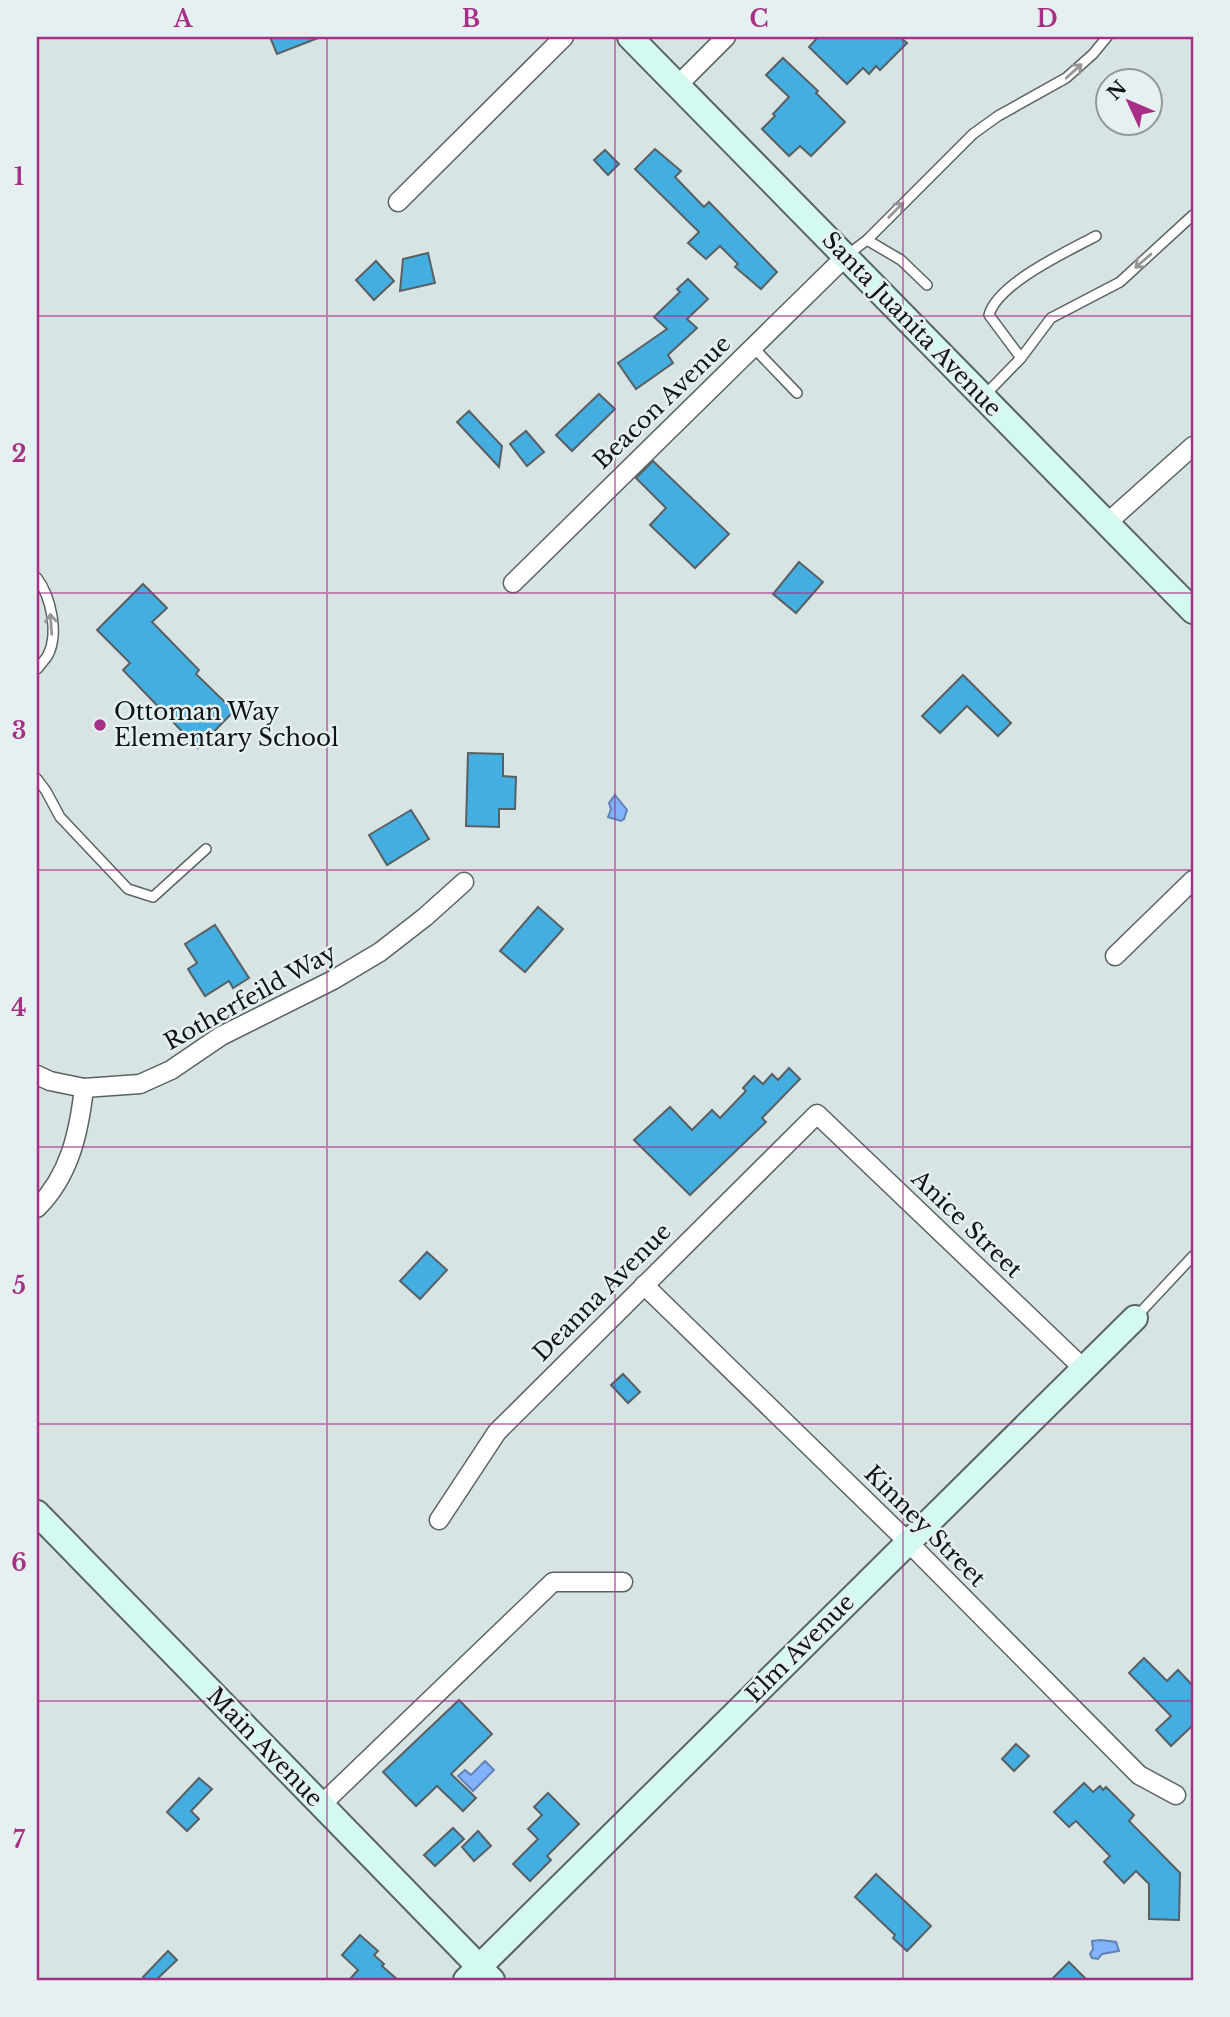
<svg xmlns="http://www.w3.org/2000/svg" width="1230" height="2017" font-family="'Libre Baskerville',serif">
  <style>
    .water { fill: #82b2fc; stroke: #6083b7; stroke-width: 2 }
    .building { fill: #43aedf; stroke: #596064; stroke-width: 2 }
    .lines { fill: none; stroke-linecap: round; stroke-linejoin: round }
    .lane-casing { stroke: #5a6364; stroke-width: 12 }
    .street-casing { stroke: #5a6364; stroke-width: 21 }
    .secondary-casing { stroke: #5a6364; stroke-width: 28 }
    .lane { stroke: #fff; stroke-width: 9 }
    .street { stroke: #fff; stroke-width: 18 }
    .secondary { stroke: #d4f9f1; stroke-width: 24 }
    .oneway { stroke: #949596 }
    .grid { fill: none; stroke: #a73087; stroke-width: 2; stroke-opacity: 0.55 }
    .poi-dot { fill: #a73087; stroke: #e6f0f1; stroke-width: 2.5 }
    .labels { text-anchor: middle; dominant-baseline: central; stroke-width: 5; stroke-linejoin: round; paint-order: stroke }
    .street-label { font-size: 23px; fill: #111415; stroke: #e6f0f1 }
    .poi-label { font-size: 23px; fill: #111415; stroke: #e6f0f1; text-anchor: start }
    .neatline { fill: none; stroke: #a73087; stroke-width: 2.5 }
    .grid-label { font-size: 23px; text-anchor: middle; font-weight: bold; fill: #a73087 }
  </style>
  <rect width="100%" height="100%" fill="#d8e3e4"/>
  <g class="water">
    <polygon points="615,795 627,810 624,819 621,821 608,817 611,809 609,803"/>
    <polygon points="485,1761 494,1770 473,1791 458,1776 465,1770 471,1775"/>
    <polygon points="1101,1940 1116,1942 1119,1951 1102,1954 1098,1959 1092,1958 1090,1954 1093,1949 1092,1941"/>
  </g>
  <g class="building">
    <polygon points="270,37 318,37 318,38 277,54"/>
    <polygon points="818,37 900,37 907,43 880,70 876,66 869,74 863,68 847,84 809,47"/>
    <polygon points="783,58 818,91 816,93 845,122 811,156 800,146 789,156 762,129 775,116 773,114 789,97 766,75"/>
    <polygon points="655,149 681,171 675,177 704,207 709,202 777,272 761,289 735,267 738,264 720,246 706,259 688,243 699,232 635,169"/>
    <polygon points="605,150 619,164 608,175 594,160"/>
    <polygon points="428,253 435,283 400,291 403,259"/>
    <polygon points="376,261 394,281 374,300 356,280"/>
    <polygon points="688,279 708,299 687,319 697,328 668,355 673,363 636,389 618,363 667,329 654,317 680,292 677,289"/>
    <polygon points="599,394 615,409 572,451 556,435"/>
    <polygon points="469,411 502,446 499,467 457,422"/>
    <polygon points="526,431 544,452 527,466 510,444"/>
    <polygon points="653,461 729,534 695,568 650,525 666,508 636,478"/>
    <polygon points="799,562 823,582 796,613 773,594"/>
    <polygon points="143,584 167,608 152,622 199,670 196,674 234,711 198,748 123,670 130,663 97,630"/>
    <polygon points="963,675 1011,723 998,736 967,706 940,733 922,716"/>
    <polygon points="468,753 503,754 503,776 516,777 515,809 499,809 499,827 466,826"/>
    <polygon points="411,810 429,839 387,865 369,835"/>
    <polygon points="538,907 563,929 525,972 500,951"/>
    <polygon points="215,925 249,978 233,988 229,981 205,996 188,969 197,963 185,944"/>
    <polygon points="789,1068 800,1079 762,1118 766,1122 690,1195 634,1140 670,1107 692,1130 712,1110 720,1118 746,1091 743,1088 754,1076 763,1084 772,1074 778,1080"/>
    <polygon points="427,1252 447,1270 420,1299 400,1281"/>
    <polygon points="623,1374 640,1392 628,1403 611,1385"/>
    <polygon points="1144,1658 1167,1681 1178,1670 1193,1686 1193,1725 1171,1746 1156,1730 1171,1716 1129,1673"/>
    <polygon points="459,1700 492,1734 451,1774 476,1798 463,1811 437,1786 416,1806 383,1772"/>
    <polygon points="1016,1744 1029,1756 1014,1771 1002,1759"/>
    <polygon points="199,1778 212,1789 191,1811 199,1819 187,1831 167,1812"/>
    <polygon points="1084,1783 1093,1792 1100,1786 1103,1790 1106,1787 1134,1815 1129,1821 1180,1873 1179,1920 1149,1919 1149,1884 1136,1871 1124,1883 1104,1862 1110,1856 1076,1821 1069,1827 1054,1812"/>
    <polygon points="548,1793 579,1824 547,1856 551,1860 530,1881 513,1864 538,1839 528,1829 542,1815 534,1807"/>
    <polygon points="453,1828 464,1839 435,1866 424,1855"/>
    <polygon points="478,1831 491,1846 474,1861 462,1847"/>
    <polygon points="876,1874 931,1926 907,1951 893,1938 895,1935 855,1897"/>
    <polygon points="360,1935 378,1951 374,1955 384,1964 382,1966 398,1980 349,1980 358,1970 342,1955"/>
    <polygon points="168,1951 177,1960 156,1980 146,1980 143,1977"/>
    <polygon points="1069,1962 1087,1980 1051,1980"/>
  </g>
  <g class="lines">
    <defs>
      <g id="lane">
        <polyline points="867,240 901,260 927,285"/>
        <polyline points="847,255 867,240 973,134 998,116 1066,78 1093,54 1107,37"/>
        <polyline points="753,347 797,393"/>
        <path d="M1021,358L989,315C998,283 1068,251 1096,236"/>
        <polyline points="983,397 1021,358 1051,318 1120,282 1193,215"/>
        <path d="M37,578C51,597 59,633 48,655C45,660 40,665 37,669"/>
        <polyline points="37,779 46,791 60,817 128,889 153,897 206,849"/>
        <polyline points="1137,1316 1193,1256"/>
      </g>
      <g id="street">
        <polyline points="678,85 726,37"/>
        <polyline points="398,202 564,37"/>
        <polyline points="1107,523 1193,446"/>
        <polyline points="513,583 846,256"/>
        <polyline points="1115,956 1193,880"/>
        <polyline points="37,1075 50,1081 84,1088 140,1084 171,1070 221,1036 333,980 380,952 425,917 464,882"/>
        <path d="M37,1208C70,1175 79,1132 84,1088"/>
        <polyline points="644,1285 907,1541 1139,1775 1176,1795"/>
        <polyline points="439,1520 497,1432 817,1114 1084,1369"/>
        <polyline points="321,1805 553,1582 623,1582"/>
      </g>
      <g id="secondary">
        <polyline points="630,37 1193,611"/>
        <polyline points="37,1513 492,1980"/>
        <polyline points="466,1980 1135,1318"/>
      </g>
    </defs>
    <use href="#lane" class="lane-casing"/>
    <use href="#street" class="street-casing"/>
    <use href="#secondary" class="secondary-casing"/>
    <use href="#lane" class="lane"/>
    <use href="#street" class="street"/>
    <use href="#secondary" class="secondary"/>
  </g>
  <defs><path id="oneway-shaft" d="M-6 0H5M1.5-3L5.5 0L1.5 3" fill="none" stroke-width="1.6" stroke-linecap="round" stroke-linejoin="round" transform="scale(1.75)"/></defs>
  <g class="oneway">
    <use href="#oneway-shaft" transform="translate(1074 71) rotate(-42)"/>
    <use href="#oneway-shaft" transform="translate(896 210) rotate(-45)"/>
    <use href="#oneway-shaft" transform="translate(1143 261) rotate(139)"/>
    <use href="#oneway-shaft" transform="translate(51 624) rotate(-94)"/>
  </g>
  <path class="grid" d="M327,37V1980M615,37V1980M903,37V1980M37,316H1193M37,593H1193M37,870H1193M37,1147H1193M37,1424H1193M37,1701H1193"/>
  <circle class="poi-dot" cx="100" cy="725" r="7"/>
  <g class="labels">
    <g class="street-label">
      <text transform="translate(912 324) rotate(46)">Santa Juanita Avenue</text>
      <text transform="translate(662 402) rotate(-44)">Beacon Avenue</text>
      <text transform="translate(250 997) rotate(-29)">Rotherfeild Way</text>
      <text transform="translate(967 1224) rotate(44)">Anice Street</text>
      <text transform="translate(602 1292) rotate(-45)">Deanna Avenue</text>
      <text transform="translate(925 1526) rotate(45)">Kinney Street</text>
      <text transform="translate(800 1648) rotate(-45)">Elm Avenue</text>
      <text transform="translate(265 1747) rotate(46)">Main Avenue</text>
    </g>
    <g class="poi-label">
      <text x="114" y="712">Ottoman Way<tspan x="114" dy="26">Elementary School</tspan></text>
    </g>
  </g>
  <rect width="1230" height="2017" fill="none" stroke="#e6f0f1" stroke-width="77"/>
  <g transform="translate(1129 102) rotate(314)"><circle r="33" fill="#e6f0f1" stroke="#919899" stroke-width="2"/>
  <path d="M0-5L12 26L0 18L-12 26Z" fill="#a73087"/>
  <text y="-10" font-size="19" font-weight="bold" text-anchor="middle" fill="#111415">N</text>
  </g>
  <rect x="38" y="38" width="1154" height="1941" class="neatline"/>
  <g class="grid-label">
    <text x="183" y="27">A</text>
    <text x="471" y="27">B</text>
    <text x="759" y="27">C</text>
    <text x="1047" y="27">D</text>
    <text x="19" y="185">1</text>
    <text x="19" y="462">2</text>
    <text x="19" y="739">3</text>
    <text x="19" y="1016">4</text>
    <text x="19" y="1294">5</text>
    <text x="19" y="1571">6</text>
    <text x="19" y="1848">7</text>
  </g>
</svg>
